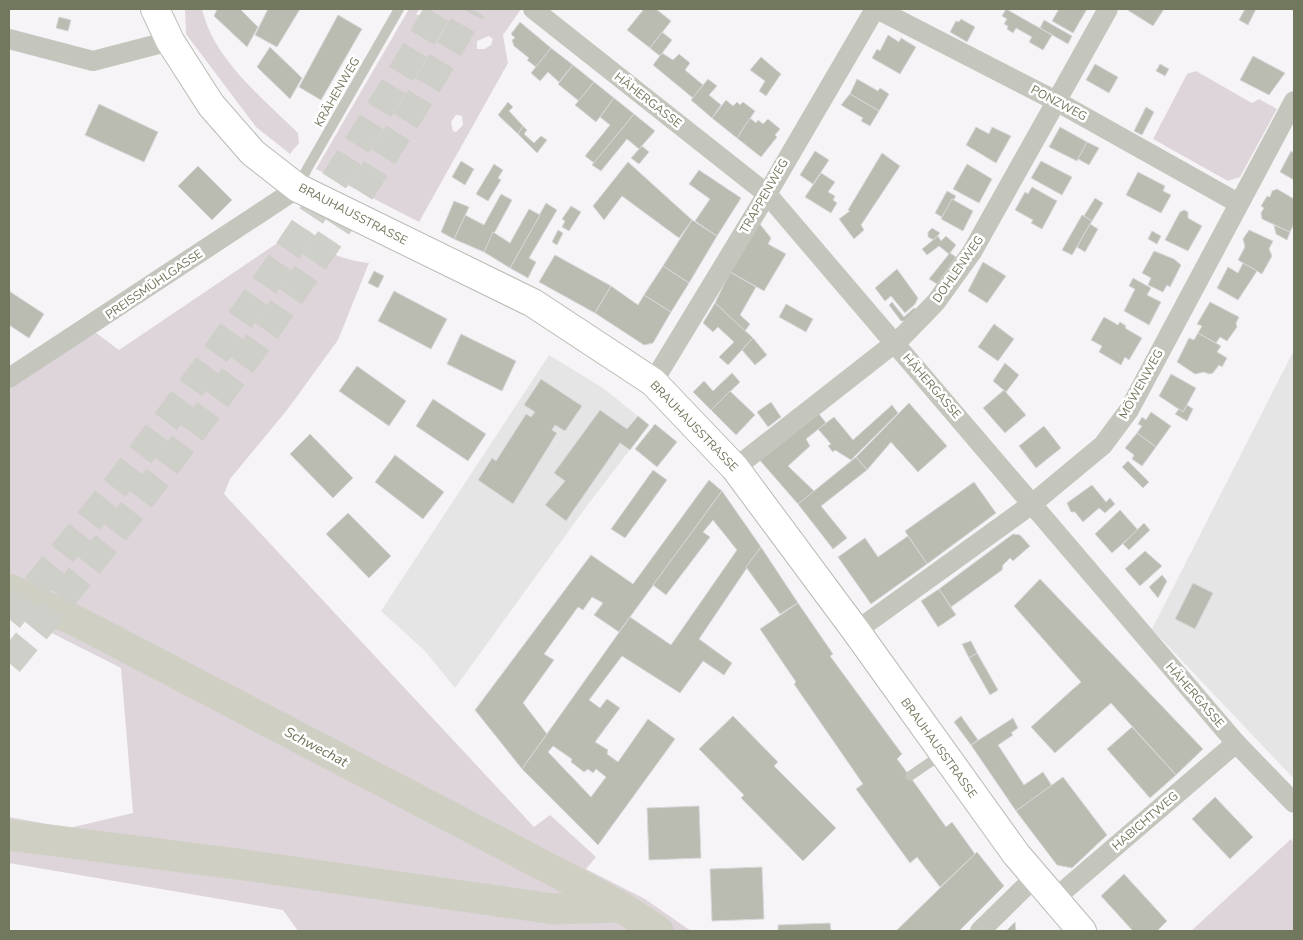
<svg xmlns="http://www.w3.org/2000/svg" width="1303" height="940" font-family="'Nunito Sans',sans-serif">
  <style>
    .built { fill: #e6e5e5 }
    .green { fill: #ded5db; fill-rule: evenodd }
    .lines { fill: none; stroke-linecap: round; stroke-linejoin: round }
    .river { stroke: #cfd0c3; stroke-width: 31 }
    .building { fill: #babcb1; stroke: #d8d7d9; fill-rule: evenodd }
    .highway-tunnel { stroke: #cfcfc9; stroke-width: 28; stroke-dasharray: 28 14; stroke-linecap: butt }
    .primary-casing { stroke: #b8bbb2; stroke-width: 30 }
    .lane { stroke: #c4c6be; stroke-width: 10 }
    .street { stroke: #c4c6be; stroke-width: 20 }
    .primary { stroke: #fff; stroke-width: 28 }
    .labels { text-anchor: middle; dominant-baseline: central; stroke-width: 5; stroke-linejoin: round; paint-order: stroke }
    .street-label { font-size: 12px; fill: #72785e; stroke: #fff }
    .water-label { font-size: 14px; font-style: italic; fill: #707258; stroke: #fff }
  </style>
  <rect width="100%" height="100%" fill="#f7f4f7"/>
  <g class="built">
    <polygon points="1294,350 1294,779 1152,629"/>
    <polygon points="549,355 603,388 649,425 589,503 455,688 425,651 381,611"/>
  </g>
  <g class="green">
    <path d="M185,9H202C214,60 262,97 298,133L299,143L290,154L256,127L186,34Z"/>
    <path d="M409,9H420L416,14L424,17L428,15L427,9H521L503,35L508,63L419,222L316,169ZM489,36L493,39L491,45L484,49H477V41ZM456,115L462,116L463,125L456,132L453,131L451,122Z"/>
    <polygon points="1196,71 1252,103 1259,99 1277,109 1240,177 1228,181 1153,139 1187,74"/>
    <path d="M301,227C313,231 316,238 324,247C336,258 354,261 369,263L338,340L287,410L230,479L224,494L534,827L550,815L596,857L586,869L645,899L691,931H298L283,910L9,863V817L69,828L133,813L121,668L28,621L9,616V389L92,330L119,350Z"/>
    <polygon points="1291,839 1294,843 1294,931 1191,931"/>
  </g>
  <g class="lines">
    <g class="river">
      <polyline points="9,589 82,624 571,880 621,907 658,931"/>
      <polyline points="9,835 245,865 554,909 620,907"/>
    </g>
  </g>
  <g class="building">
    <polygon points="217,9 240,9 258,27 247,47 214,16"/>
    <polygon points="268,9 300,9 277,47 255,35"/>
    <polygon points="644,9 656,9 671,21 650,48 627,30"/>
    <polygon points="1006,9 1052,35 1043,50 1029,42 1032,37 1016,28 1013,33 1007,29 1008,26 1004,24 1007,19 1002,16"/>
    <polygon points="1059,9 1087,9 1073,33 1052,21"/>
    <polygon points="1126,9 1164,9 1153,26"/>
    <polygon points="1245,9 1256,9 1248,25 1239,20"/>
    <polygon points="338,15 362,29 321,100 299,87"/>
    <polygon points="59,17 71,20 68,31 56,28"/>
    <polygon points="961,19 975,27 967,42 950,32 956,21 959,22"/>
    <polygon points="1044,20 1072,36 1068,44 1040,28"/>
    <polygon points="520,22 551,48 536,67 527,60 529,58 514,46 512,40 515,38 511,34"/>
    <polygon points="662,32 672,40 660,56 650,48"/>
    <polygon points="888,35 899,42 901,38 916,47 900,74 872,58 877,49 880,51"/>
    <polygon points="270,47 302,78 290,99 257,67"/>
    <polygon points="551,48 573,65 559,82 548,72 540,81 531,73"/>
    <polygon points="662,53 673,60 679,54 690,63 685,70 703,85 693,98 653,65"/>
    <polygon points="1253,56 1285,73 1269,95 1240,80"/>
    <polygon points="761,57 781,74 766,96 759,91 765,81 750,70"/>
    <polygon points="1095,64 1118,77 1109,93 1086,80"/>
    <polygon points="1160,64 1169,69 1165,76 1156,71"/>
    <polygon points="573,65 594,82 579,101 558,84"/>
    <polygon points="708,79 717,86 709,95 721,105 712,118 691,100"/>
    <polygon points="857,79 878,91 880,88 889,94 879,111 850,94"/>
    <polygon points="594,82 614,98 596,122 575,105"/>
    <polygon points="850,94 879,111 870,126 861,121 863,118 841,105"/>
    <polygon points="614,98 634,114 594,163 585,156 610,125 600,117"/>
    <polygon points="726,100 733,106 737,102 740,105 743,102 755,111 737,138 712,118"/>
    <polygon points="508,102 513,107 509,111 523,126 518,134 498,115"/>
    <polygon points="99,104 158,132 144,162 85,135"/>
    <polygon points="1146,107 1154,112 1142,135 1134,131"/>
    <polygon points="634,114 655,131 639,149 627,139 601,171 592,165"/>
    <polygon points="750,118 756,123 758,120 763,124 768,119 780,129 775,135 777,137 761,157 737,138"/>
    <polygon points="523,126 527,130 524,134 534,143 541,136 547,140 537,153 518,134"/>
    <polygon points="976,127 989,134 992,127 1011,136 996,163 966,145"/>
    <polygon points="1060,127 1087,142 1077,161 1049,147"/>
    <polygon points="1087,142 1099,148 1089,165 1078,159"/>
    <polygon points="642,146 649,152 639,164 631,158"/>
    <polygon points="815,151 829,160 813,184 800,175"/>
    <polygon points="1291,151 1294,153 1294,180 1280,172"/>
    <polygon points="882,153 900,166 861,225 864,230 854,239 839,219 850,211 848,210"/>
    <polygon points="461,161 474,169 465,185 452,177"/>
    <polygon points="1041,161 1072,177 1062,195 1031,178"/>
    <polygon points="628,162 692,220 679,238 622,196 604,220 593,206"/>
    <polygon points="494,164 503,170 498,178 501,180 488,201 476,194"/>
    <polygon points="967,164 992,179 979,203 953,189"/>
    <polygon points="198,166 232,200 212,220 178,186"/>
    <polygon points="699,170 741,198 717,236 695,221 710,199 689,184"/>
    <polygon points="1138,172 1165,186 1163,191 1171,195 1161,213 1126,195"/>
    <polygon points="821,173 835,182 828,192 835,196 833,200 837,203 831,213 805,197"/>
    <polygon points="1032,187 1057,201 1042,229 1031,223 1033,220 1015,210 1025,192 1028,194"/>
    <polygon points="1277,189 1294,199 1294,224 1290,232 1262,219 1261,213 1264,208 1261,206 1267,196 1270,197 1272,191"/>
    <polygon points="947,191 956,196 942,217 935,213"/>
    <polygon points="501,194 512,200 484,252 454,239 465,215 484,225"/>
    <polygon points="1095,198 1103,203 1092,221 1084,216"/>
    <polygon points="952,199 973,211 963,231 941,219"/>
    <polygon points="454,201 469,207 454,239 441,232"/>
    <polygon points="546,203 557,210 529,258 536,262 528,278 510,268"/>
    <polygon points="571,206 581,212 569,231 562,227 565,221 562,219"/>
    <polygon points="529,209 540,215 510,268 484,252 493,232 510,243"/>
    <polygon points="1184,210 1188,212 1188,218 1202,226 1188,251 1165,240 1180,212"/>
    <polygon points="1082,215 1092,221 1072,255 1062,250"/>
    <polygon points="692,220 717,236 689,283 663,266"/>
    <polygon points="759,223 771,238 768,244 786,254 764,291 730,272"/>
    <polygon points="1090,224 1098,229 1085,252 1077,247"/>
    <polygon points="1274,225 1290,232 1287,240 1276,234"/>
    <polygon points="932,228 940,233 934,240 928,237 928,232"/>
    <polygon points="558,230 563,233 557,245 552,242"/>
    <polygon points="1249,230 1273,241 1269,249 1272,256 1262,274 1238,260 1245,247 1243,239"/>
    <polygon points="1152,231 1161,236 1157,244 1148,239"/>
    <polygon points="938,236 941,241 946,236 956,245 950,253 956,257 937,284 929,279 949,254 939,246 927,255 922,249"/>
    <polygon points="1154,251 1174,259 1181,265 1170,287 1167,285 1163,292 1148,285 1151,278 1142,273"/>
    <polygon points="555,255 611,286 595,313 539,282"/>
    <polygon points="983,262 1006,276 987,303 968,291"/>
    <polygon points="1243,263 1257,271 1238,300 1217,288 1228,267 1238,273"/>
    <polygon points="663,266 689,283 671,312 644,295"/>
    <polygon points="897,269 918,298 915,304 905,313 891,296 885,301 875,288"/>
    <polygon points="374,271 384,276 378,288 368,283"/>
    <polygon points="730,272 756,287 740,315 750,324 745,331 715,303"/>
    <polygon points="1133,278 1151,288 1147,295 1161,302 1149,325 1124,311 1135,289 1129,286"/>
    <polygon points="611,286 638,305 644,295 671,312 653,343 644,345 595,313"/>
    <polygon points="9,291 44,314 29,338 9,325"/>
    <polygon points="394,291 447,319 431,349 378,321"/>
    <polygon points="892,302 904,317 914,308 918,311 911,321 901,321 889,305"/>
    <polygon points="1210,302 1239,317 1236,323 1237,327 1227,341 1220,337 1216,343 1198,333 1202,326 1197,324"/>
    <polygon points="715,303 753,338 728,365 719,357 734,342 718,327 713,332 703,323"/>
    <polygon points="786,304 813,319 806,332 779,317"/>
    <polygon points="1104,317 1118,325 1120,322 1126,326 1125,328 1142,338 1129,360 1125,357 1121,365 1099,352 1102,346 1091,340"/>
    <polygon points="994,324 1014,339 998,361 978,347"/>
    <polygon points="1198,333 1221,346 1217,352 1227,358 1222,367 1219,365 1213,373 1209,374 1204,372 1195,374 1177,362 1189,338 1194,340"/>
    <polygon points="461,334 516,361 502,391 447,364"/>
    <polygon points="753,338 767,355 755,365 742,350"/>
    <polygon points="1005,363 1019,375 1006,392 993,381"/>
    <polygon points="357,366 406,401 389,426 339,391"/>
    <polygon points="732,373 740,382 711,410 693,392 704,381 713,391"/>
    <polygon points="1171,374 1196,388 1183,412 1159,396"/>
    <polygon points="541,379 582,406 565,431 555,425 552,430 557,433 513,504 478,480 492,458 496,461 526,414 531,417 535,412 524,405"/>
    <polygon points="1004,390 1026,415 1005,433 983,408"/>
    <polygon points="730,391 755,415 736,435 711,410"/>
    <polygon points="433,399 486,434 468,461 416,426"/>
    <polygon points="771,402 781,417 768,427 757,412"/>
    <polygon points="909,403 947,446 918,472 891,442 867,470 856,457"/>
    <polygon points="892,405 898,413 851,460 835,450 833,452 828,446 831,444 818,429 834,417 853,440"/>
    <polygon points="1187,405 1193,409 1187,421 1175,414 1179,409 1183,412"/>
    <polygon points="600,410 627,429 638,416 649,425 630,450 620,443 566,521 545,505 565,481 554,473"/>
    <polygon points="816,410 826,423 806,439 810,446 788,466 815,492 798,504 757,457"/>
    <polygon points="1151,412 1171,426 1156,447 1137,433 1142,426 1138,424 1142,417 1146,420"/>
    <polygon points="655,424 677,442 657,467 635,449"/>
    <polygon points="1044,426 1061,448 1036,468 1019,446"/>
    <polygon points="1137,433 1156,447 1142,466 1132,459 1134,455 1125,448"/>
    <polygon points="310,434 353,478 333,498 290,454"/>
    <polygon points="395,455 444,492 423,519 375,482"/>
    <polygon points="856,457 867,470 821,506 847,538 833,549 798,504"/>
    <polygon points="1128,461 1149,482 1143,488 1122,467"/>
    <polygon points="653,470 667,480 625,538 611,529"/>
    <polygon points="709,480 722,491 619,632 594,615 603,603 592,597 583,610 578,607 544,654 554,660 523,703 547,734 522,769 475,710 591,555 633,584"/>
    <polygon points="974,482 996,513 927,564 905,531"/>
    <polygon points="1092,485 1106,502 1110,498 1115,504 1105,513 1099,508 1083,522 1075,512 1071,512 1067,503"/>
    <path d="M722,491L761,547L699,639L732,663L724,675L703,661L680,693L622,656L589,700L600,708L607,699L620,708L595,742L608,750L607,754L618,762L648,719L675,739L598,845L522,769L630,617L671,645L737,550L713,520L703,532L710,537L666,595L653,585ZM553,746L572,759L571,762L584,772L588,769L593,773L596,769L606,777L591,797L548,752Z"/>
    <polygon points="1120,510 1138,530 1112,553 1095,534"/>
    <polygon points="348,513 391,556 369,578 326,534"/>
    <polygon points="1144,523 1150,530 1129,550 1123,544"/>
    <polygon points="1013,534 1020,535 1030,546 1013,561 1010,558 1003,565 1002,570 951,607 939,589"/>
    <polygon points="908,536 927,564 871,604 838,557 865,538 878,557"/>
    <polygon points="761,547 798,603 780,614 746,567"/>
    <polygon points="1145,551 1162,566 1140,586 1125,569"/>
    <polygon points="1162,575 1167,581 1158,598 1149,587"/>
    <polygon points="1040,579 1203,749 1176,775 1111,703 1055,753 1031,727 1081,682 1014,606"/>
    <polygon points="1193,583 1213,593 1195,629 1175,619"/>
    <polygon points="939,589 956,615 938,627 921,601"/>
    <polygon points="798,603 833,654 830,656 902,754 897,759 903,767 946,827 952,822 975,854 940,887 917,857 910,863 856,789 863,784 794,684 796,682 760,629"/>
    <polygon points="971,641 977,653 969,658 962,644"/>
    <polygon points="977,653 998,690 990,695 969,658"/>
    <polygon points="733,716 778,762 774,766 836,828 803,861 741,798 744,795 699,749"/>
    <polygon points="961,716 978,740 971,745 954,722"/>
    <polygon points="1013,718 1018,728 1011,733 1013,735 998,745 1024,785 1043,772 1052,786 1016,811 971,745"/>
    <polygon points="1132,727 1176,775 1150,798 1107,749"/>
    <polygon points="1063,777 1107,835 1072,868 1057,865 1016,811"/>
    <polygon points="1215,797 1253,837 1230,859 1192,819"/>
    <polygon points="699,806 701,858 649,860 647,808"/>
    <polygon points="977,852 1004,886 959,931 896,931"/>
    <polygon points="762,867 764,919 712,921 710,869"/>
    <polygon points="1124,874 1167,921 1157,931 1133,931 1101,896"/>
    <polygon points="1015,922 1016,931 1006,931"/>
    <polygon points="830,923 831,931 778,931 778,925"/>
  </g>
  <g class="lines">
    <g class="highway-tunnel">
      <path d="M9,619C169,427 315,226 439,9"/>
      <path d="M9,663C180,457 340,242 472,9"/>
    </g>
    <defs>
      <polyline id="primary" points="155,9 170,41 211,105 253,153 298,188 533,303 653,382 735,468 856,631 1016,854 1082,931"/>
    </defs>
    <use href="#primary" class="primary-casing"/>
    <g class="lane">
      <polyline points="299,186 307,169 399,9"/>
      <polyline points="910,776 942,754"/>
    </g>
    <g class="street">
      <polyline points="533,9 767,194 1236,743 1294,803"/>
      <polyline points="877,9 1056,101 1238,203"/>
      <polyline points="9,39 93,61 170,41"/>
      <polyline points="9,378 298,188"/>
      <polyline points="653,382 767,194 875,9"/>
      <polyline points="735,468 901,338 936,302 972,252 1108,9"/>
      <polyline points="856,631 1032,504 1103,445 1129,410 1294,101"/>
      <polyline points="1053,900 1236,743"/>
      <polyline points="980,931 1035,877"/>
    </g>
    <use href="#primary" class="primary"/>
  </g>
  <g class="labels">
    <g class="street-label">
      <text transform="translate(337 92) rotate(-60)">KRÄHENWEG</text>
      <text transform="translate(648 100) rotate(38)">HÄHERGASSE</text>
      <text transform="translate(1059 103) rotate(28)">PONZWEG</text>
      <text transform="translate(764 196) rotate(-60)">TRAPPENWEG</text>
      <text transform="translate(353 214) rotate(27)">BRAUHAUSSTRASSE</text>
      <text transform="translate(958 269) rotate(-55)">DOHLENWEG</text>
      <text transform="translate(154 284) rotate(-34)">PREISSMÜHLGASSE</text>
      <text transform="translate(1141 384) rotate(-61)">MÖWENWEG</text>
      <text transform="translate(932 386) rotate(49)">HÄHERGASSE</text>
      <text transform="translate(694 426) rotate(46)">BRAUHAUSSTRASSE</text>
      <text transform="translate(1195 695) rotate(49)">HÄHERGASSE</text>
      <text transform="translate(939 748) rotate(54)">BRAUHAUSSTRASSE</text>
      <text transform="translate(1145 821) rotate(-41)">HABICHTWEG</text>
    </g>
    <g class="water-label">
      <text transform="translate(316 747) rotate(28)">Schwechat</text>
    </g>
  </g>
  <rect width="1303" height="940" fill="none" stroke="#72785e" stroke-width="20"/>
</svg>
